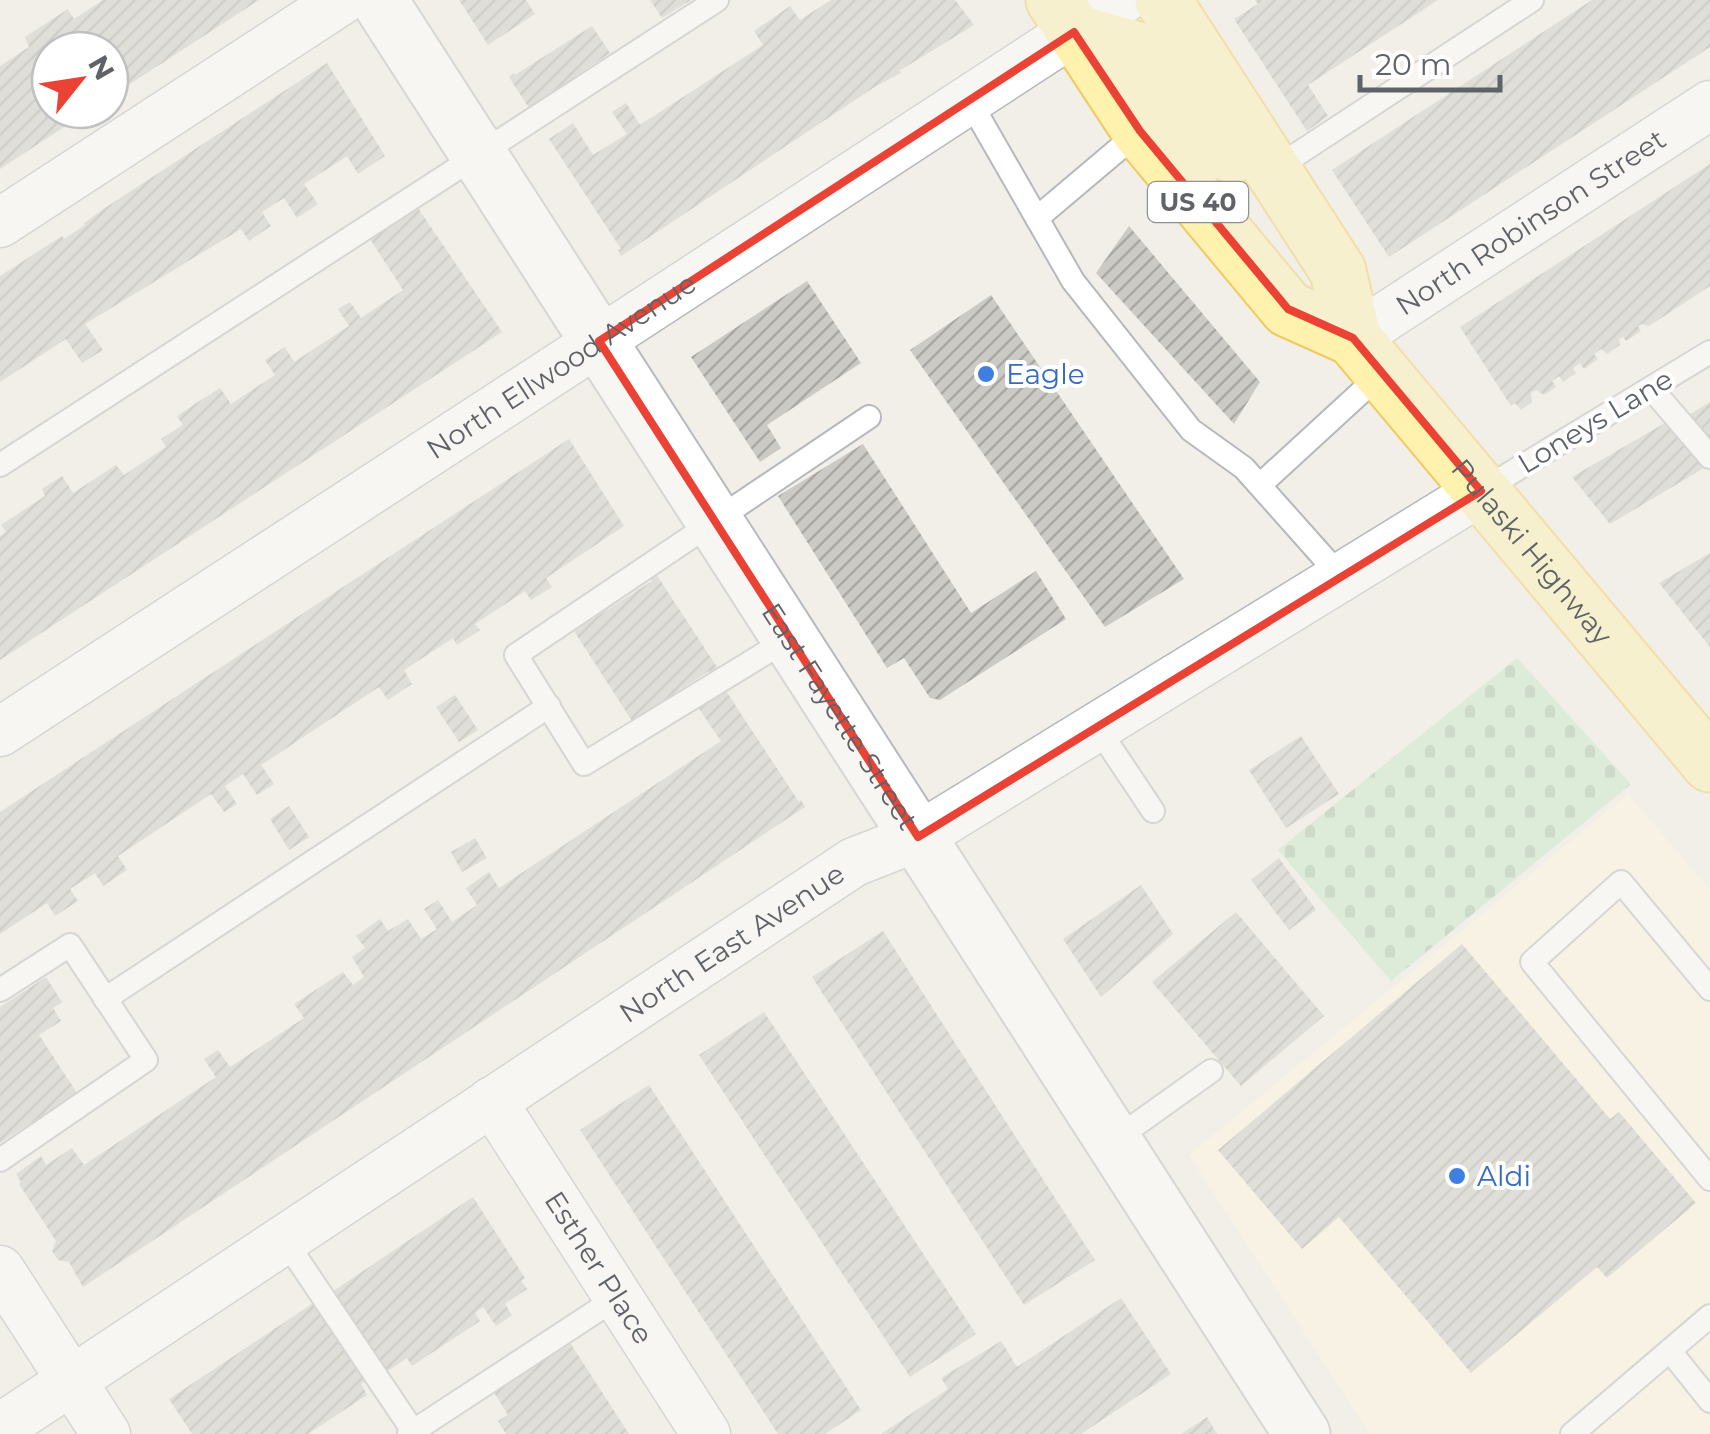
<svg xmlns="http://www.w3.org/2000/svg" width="1710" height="1434" font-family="Montserrat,sans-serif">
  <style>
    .commercial { fill: #fef7e0 }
    .cemetery { fill: url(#cemetery-stones) }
    .building { fill: url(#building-hatch) }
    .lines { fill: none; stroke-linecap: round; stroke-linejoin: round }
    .lane-casing { stroke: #b5b8bc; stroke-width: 26 }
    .street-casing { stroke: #b5b8bc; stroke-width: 51 }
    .secondary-casing { stroke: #b6babf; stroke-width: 59 }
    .primary-casing { stroke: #f2c960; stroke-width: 59 }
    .lane { stroke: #fff; stroke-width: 22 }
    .street { stroke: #fff; stroke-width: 48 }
    .secondary { stroke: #fff; stroke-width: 55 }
    .primary { stroke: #fff2af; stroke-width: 55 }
    .marked { fill: none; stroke: #ea4335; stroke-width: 8; stroke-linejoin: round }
    .shop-dot { fill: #3f7fe0; stroke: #fff; stroke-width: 4 }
    .labels { text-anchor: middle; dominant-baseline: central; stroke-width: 8; stroke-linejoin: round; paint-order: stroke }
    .shield { fill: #fff; stroke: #8f9295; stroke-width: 2.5 }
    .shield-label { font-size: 25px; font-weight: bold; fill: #5f6368 }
    .street-label { font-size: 28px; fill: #5f6368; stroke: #fff }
    .shop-label { font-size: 28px; fill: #366cbe; stroke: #fff; text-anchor: start }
  </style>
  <defs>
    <pattern id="cemetery-stones" width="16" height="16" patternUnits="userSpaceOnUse" patternTransform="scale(2.5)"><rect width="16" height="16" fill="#c5e8c5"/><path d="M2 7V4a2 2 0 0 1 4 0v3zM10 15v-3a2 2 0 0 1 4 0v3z" fill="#a3c0a4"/></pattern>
    <pattern id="building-hatch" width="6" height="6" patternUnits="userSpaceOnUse" patternTransform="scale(2.5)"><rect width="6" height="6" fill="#cccac5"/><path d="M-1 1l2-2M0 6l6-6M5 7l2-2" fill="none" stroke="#a9a8a4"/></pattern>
  </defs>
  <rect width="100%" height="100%" fill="#f1efe8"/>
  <polygon class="commercial" points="1628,794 1710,890 1710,1434 1370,1434 1189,1155"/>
  <polygon class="cemetery" points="1517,658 1631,784 1391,981 1278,850"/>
  <g class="building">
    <polygon points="103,0 259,0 110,97 110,50 50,50 50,110 90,110 0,169 0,66 29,47 25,37 68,9 74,19"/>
    <polygon points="459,0 526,0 535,14 488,45"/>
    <polygon points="650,0 691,0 662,18"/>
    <polygon points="831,0 955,0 974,25 899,71 901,73 876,86 621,256 618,250 621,249 549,139 573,123 593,155 627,134 612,112 626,103 640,125 763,45 754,31 790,6 800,20"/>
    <polygon points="1255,0 1438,0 1308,85 1328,116 1307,131 1234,19 1258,4"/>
    <polygon points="1592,0 1710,0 1710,47 1389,257 1332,170"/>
    <polygon points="592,26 610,53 529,108 509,77 514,73 515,75"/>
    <polygon points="327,63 385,156 358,174 347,156 304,184 318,204 297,218 284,198 262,212 271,226 249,241 241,229 85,324 103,350 82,363 66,339 0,382 0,276 62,236 64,239 85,225 84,223 105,208"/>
    <polygon points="1710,164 1710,286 1649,326 1642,324 1638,326 1641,331 1626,341 1623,337 1619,339 1620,345 1607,354 1601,349 1594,354 1598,359 1584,369 1580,363 1573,368 1576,373 1563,382 1559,376 1555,379 1552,381 1556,387 1544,395 1536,390 1531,393 1532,402 1521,410 1515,403 1511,406 1460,327"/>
    <polygon points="418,208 502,332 0,660 0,536 6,532 1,525 45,496 42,489 62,476 73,493 116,465 124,475 166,447 161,439 183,425 177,416 198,402 220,388 231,404 275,375 265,360 285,347 294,362 349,326 338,309 350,302 361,318 403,290 370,239"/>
    <polygon points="1129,226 1260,382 1234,424 1096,273"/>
    <polygon points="807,281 861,363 767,425 781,448 760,462 691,357"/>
    <polygon points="991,295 1184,579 1105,627 910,350"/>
    <polygon points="1710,402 1710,442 1687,416"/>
    <polygon points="1665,423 1704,468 1610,524 1572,477"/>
    <polygon points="569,439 624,526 546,578 552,587 531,600 525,591 475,624 480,630 457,645 453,638 404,670 412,684 388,700 379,687 261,765 274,784 257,795 243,774 225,786 237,804 224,812 211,794 118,856 127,870 103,886 95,873 70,889 78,901 55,916 47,903 0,934 0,812"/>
    <polygon points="863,444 971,613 1036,571 1066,619 940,700 930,698 904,658 887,668 778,496"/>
    <polygon points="1710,553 1710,647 1659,583"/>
    <polygon points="656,574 719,670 711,675 709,671 632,721 574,631 652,581 650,578"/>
    <polygon points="726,691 799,802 801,800 805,807 83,1287 69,1262 58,1260 52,1251 56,1241 19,1184 21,1182 16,1174 41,1156 46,1165 72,1148 84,1165 216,1077 204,1059 218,1050 230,1067 304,1018 294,1004 343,972 353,985 364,977 352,957 365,948 356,936 380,919 388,931 408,919 421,939 437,929 424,909 438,900 452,922 477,905 466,888 489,872 499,888 721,741 699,709"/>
    <polygon points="455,695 478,730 459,742 436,707"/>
    <polygon points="1301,736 1339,794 1286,828 1249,770"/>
    <polygon points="289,806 309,837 289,850 270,819"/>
    <polygon points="475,838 487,858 462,872 451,852"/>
    <polygon points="1279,858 1316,910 1289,930 1251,880"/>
    <polygon points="1141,885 1173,934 1101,997 1063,939"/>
    <polygon points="1236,912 1324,1016 1241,1086 1152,982"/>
    <polygon points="883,931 1095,1260 1024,1305 812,977"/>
    <polygon points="1462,944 1610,1119 1619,1112 1696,1203 1607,1278 1597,1267 1471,1373 1339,1217 1302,1249 1218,1150"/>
    <polygon points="46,977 62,1002 53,1008 61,1021 39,1035 77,1093 0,1143 0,1007"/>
    <polygon points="764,1012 976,1334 910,1377 699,1055"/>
    <polygon points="649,1085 861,1410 825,1434 778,1434 580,1130"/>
    <polygon points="473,1197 525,1278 521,1281 527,1289 505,1304 512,1315 496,1326 483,1307 475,1313 480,1321 412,1366 407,1358 382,1375 329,1294"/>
    <polygon points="1121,1298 1171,1374 1081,1434 881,1434 948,1389 941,1378 1001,1341 1017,1367"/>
    <polygon points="315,1302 319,1308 317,1310 365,1382 361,1384 367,1395 308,1434 192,1434 169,1399"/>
    <polygon points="567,1338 629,1434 506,1434 498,1421 508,1415 493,1391"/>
    <polygon points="1207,1417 1217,1434 1181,1434"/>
  </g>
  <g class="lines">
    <defs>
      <g id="lane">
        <polyline points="969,100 1073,281 1191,430 1244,468 1341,577"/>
        <polyline points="1273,170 1532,0"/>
        <polyline points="1037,218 1140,131"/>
        <polyline points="1651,388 1710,457"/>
        <polyline points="0,465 717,0"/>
        <polyline points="1260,485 1382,373"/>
        <polyline points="1481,491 1710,352"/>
        <polyline points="790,638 584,764 516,655 869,417"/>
        <polyline points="1097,727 1153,811"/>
        <polyline points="1710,989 1621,882 1532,962 1710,1179"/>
        <polyline points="0,990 70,945 146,1060 0,1160"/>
        <polyline points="105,999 549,706"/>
        <polyline points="1113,1141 1211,1071"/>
        <polyline points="284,1239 415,1434"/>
        <polyline points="1670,1351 1710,1401"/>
        <polyline points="409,1434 618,1297"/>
        <polyline points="1572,1434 1710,1316"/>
      </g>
      <g id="street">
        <polyline points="0,223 342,0"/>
        <path id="s1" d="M1353,338L1710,105"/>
        <path id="s2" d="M0,732L1122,0"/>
        <path id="s3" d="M492,1101L706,1434"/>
        <polyline points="0,1270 106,1434"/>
        <path id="s4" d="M0,1428L854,862L918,837L1481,491"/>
      </g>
      <g id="secondary">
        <path id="s5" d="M379,0L1302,1434"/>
      </g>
      <g id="primary">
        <path id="s6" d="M1054,0L1140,131L1288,309L1353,338L1710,764"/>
        <polyline points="1163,0 1338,271 1353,338"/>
        <polyline points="1074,32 1145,52 1221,151 1233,155"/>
      </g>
    </defs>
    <use href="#lane" class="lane-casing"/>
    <use href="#street" class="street-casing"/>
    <use href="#secondary" class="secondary-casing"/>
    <use href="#primary" class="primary-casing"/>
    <use href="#lane" class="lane"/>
    <use href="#street" class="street"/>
    <use href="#secondary" class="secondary"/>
    <use href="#primary" class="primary"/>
  </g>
  <path d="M0 0H1710V1434H0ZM1074,32L1140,131L1288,309L1353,338L1481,491L918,837L599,341Z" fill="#f1efe8" fill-opacity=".55" fill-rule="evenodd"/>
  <path class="marked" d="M1074,32L1140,131L1288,309L1353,338L1481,491L918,837L599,341Z"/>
  <g class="shop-dot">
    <circle cx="986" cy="374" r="10"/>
    <circle cx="1457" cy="1176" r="10"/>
  </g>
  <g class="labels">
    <rect class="shield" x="1148" y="182" width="100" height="40" rx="8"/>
    <g class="shield-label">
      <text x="1198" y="202">US 40</text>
    </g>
    <g class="street-label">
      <text stroke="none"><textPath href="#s1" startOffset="212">North Robinson Street</textPath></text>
      <text stroke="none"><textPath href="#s2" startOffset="670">North Ellwood Avenue</textPath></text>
      <text transform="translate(1595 421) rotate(-31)">Loneys Lane</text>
      <text stroke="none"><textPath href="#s6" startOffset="738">Pulaski Highway</textPath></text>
      <text stroke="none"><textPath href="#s5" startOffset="852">East Fayette Street</textPath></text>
      <text stroke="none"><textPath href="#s4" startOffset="878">North East Avenue</textPath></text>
      <text stroke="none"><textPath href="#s3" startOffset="198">Esther Place</textPath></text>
    </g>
    <g class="shop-label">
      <text x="1006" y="374">Eagle</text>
      <text x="1477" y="1176">Aldi</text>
    </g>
  </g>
  <g transform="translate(80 80) rotate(60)"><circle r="48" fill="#ffffff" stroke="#bfc1c3" stroke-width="2.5"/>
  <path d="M0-8L18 38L0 25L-18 38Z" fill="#ea4335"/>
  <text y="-15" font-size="28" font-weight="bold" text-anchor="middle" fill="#5f6368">N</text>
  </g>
  <path d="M1360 75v15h140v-15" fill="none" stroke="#5f6368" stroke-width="5"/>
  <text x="1375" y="75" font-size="30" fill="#5f6368" stroke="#ffffff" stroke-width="8" paint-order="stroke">20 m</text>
</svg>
